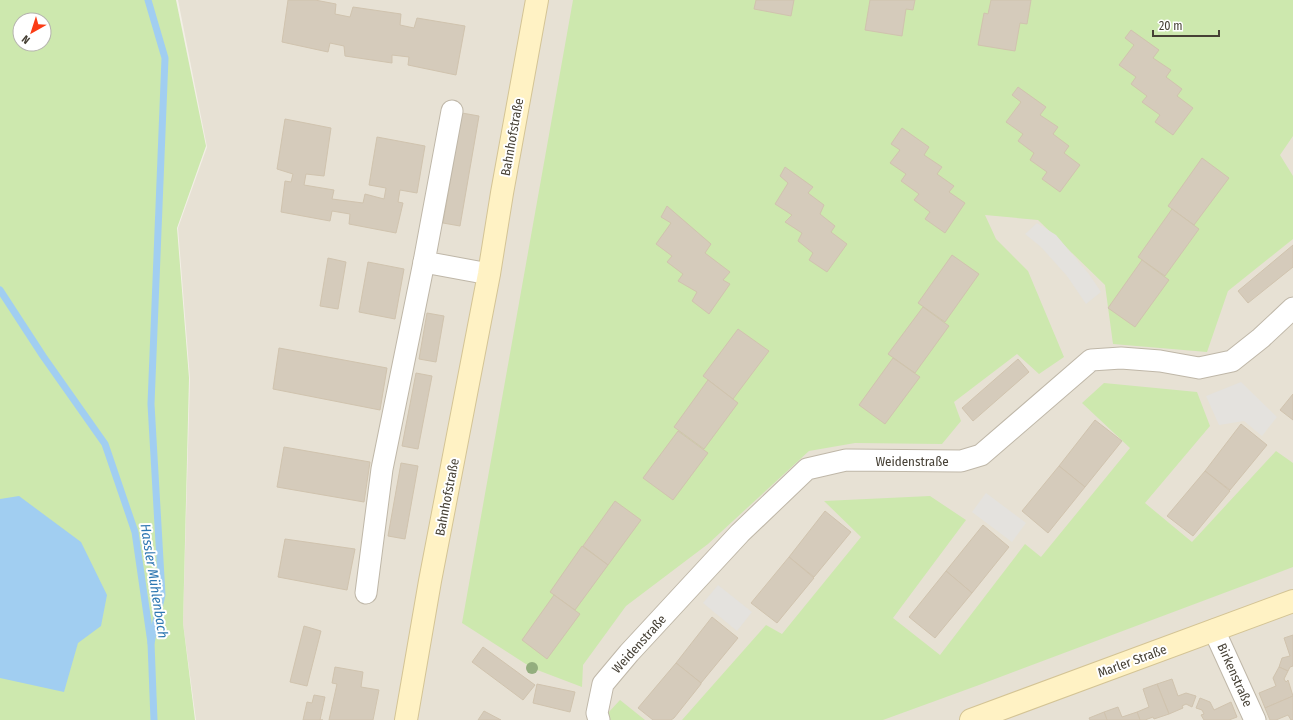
<svg xmlns="http://www.w3.org/2000/svg" width="1293" height="720" font-family="'Fira Sans Condensed',sans-serif">
  <style>
    .residential { fill: #e7e1d4 }
    .green { fill: #cde8ae; fill-rule: evenodd }
    .parking { fill: #e4e2de }
    .water { fill: #a1cef1 }
    .lines { fill: none; stroke-linecap: round; stroke-linejoin: round }
    .stream { stroke: #a1cef1; stroke-width: 7 }
    .building { fill: #d5cbbb; stroke: #d0c3ae }
    .street-casing { stroke: #bfb7a8; stroke-width: 23 }
    .secondary-casing { stroke: #d4c495; stroke-width: 24 }
    .street { stroke: #fff; stroke-width: 21 }
    .secondary { stroke: #fff2c4; stroke-width: 22 }
    .tree { fill: #93ae7e }
    .labels { text-anchor: middle; dominant-baseline: central; stroke-width: 4; stroke-linejoin: round; paint-order: stroke }
    .street-label { font-size: 13px; fill: #464035; stroke: #fff }
    .water-label { font-size: 14px; font-style: italic; fill: #2e77b2; stroke: #fff }
  </style>
  <rect width="100%" height="100%" fill="#f3efe6"/>
  <polygon class="residential" points="178,0 1293,0 1293,720 196,720 183,623 190,379 178,228 207,147"/>
  <g class="green">
    <path d="M0,0H176L206,146L177,228L189,378L183,623L195,720H0ZM20,20H44V44H20Z"/>
    <polygon points="573,0 1293,0 1293,136 1280,155 1293,176 1293,239 1228,291 1207,352 1113,344 1105,285 1038,220 985,215 996,239 1028,271 1064,357 1039,374 1017,354 954,402 961,421 942,444 855,443 809,451 708,544 626,606 583,665 582,687 532,668 462,623"/>
    <polygon points="1104,383 1197,392 1210,426 1145,503 1192,542 1276,451 1293,463 1293,567 979,685 883,720 682,720 766,625 782,634 861,537 824,501 930,496 966,520 893,618 940,655 1025,544 1041,557 1130,448 1082,403"/>
    <polygon points="620,700 645,720 610,720 608,713"/>
  </g>
  <g class="parking">
    <polygon points="1037,223 1056,235 1089,274 1101,292 1086,304 1067,276 1041,247 1025,234"/>
    <polygon points="1241,382 1277,417 1262,436 1244,421 1219,425 1206,396"/>
    <polygon points="986,493 1026,523 1012,542 972,512"/>
    <polygon points="718,585 752,612 737,631 703,603"/>
  </g>
  <polygon class="water" points="19,496 81,542 107,595 101,626 78,643 64,692 0,678 0,499"/>
  <g class="lines">
    <g class="stream">
      <polyline points="148,0 165,58 151,404 162,595 151,643"/>
      <polyline points="0,290 43,356 105,444 135,532 151,643 154,720"/>
    </g>
  </g>
  <g class="building">
    <polygon points="288,0 315,0 336,4 335,14 350,17 353,7 401,14 400,25 414,28 417,18 465,26 456,75 408,65 409,57 392,55 392,63 345,56 344,46 330,43 328,52 282,42"/>
    <polygon points="756,0 794,0 791,16 754,9"/>
    <polygon points="870,0 915,0 913,10 906,9 902,36 865,30"/>
    <polygon points="991,0 1031,0 1027,24 1020,23 1015,51 978,45 984,13 988,14"/>
    <polygon points="1131,30 1159,50 1153,58 1171,70 1166,77 1182,89 1177,96 1193,108 1173,135 1155,122 1160,115 1142,102 1147,96 1131,84 1136,77 1119,65 1134,45 1125,38"/>
    <polygon points="1018,87 1046,107 1040,115 1058,127 1053,134 1069,146 1064,153 1080,165 1060,192 1042,179 1047,172 1030,160 1034,153 1018,141 1023,134 1006,122 1021,102 1012,95"/>
    <polygon points="462,113 479,116 460,226 443,223"/>
    <polygon points="285,119 331,128 324,176 306,174 304,185 334,190 332,199 363,203 365,194 384,199 386,188 369,185 377,137 425,146 417,193 400,190 398,202 403,203 396,233 349,224 350,214 332,211 330,221 281,212 285,181 291,182 293,174 277,169"/>
    <polygon points="902,128 929,147 924,155 942,167 937,174 954,186 949,192 965,203 945,233 925,219 930,212 914,200 919,194 901,181 906,174 890,163 900,150 891,144"/>
    <polygon points="1202,158 1229,178 1194,225 1168,206"/>
    <polygon points="785,167 813,187 808,193 824,205 820,214 835,226 831,232 847,244 827,272 809,260 813,253 798,241 802,233 785,222 792,215 775,204 788,183 780,176"/>
    <polygon points="667,206 711,244 705,253 730,272 723,280 730,284 709,314 692,301 697,292 678,281 683,274 667,262 672,256 656,244 671,223 661,217"/>
    <polygon points="1172,209 1199,229 1165,276 1138,257"/>
    <polygon points="1293,245 1293,267 1248,303 1238,291"/>
    <polygon points="952,255 979,274 945,322 918,303"/>
    <polygon points="328,258 346,262 338,309 320,306"/>
    <polygon points="1142,260 1169,280 1135,327 1108,308"/>
    <polygon points="368,262 404,269 395,319 359,312"/>
    <polygon points="923,307 949,326 915,373 888,354"/>
    <polygon points="427,313 444,316 436,362 419,359"/>
    <polygon points="738,329 769,351 733,399 703,376"/>
    <polygon points="279,348 387,368 380,410 273,389"/>
    <polygon points="893,358 920,377 885,424 859,405"/>
    <polygon points="1018,359 1029,372 973,421 962,408"/>
    <polygon points="416,373 432,376 418,449 402,446"/>
    <polygon points="708,380 738,403 704,449 674,427"/>
    <polygon points="1293,394 1293,420 1280,410"/>
    <polygon points="1095,420 1122,441 1085,487 1059,466"/>
    <polygon points="1241,424 1267,445 1230,490 1205,471"/>
    <polygon points="678,431 708,453 673,500 643,478"/>
    <polygon points="284,447 370,462 364,502 277,487"/>
    <polygon points="401,463 418,466 405,539 388,536"/>
    <polygon points="1059,466 1085,487 1048,533 1022,511"/>
    <polygon points="1205,471 1230,491 1193,536 1167,516"/>
    <polygon points="615,501 641,520 608,565 583,546"/>
    <polygon points="825,511 851,532 814,577 789,557"/>
    <polygon points="983,525 1009,547 972,593 946,571"/>
    <polygon points="285,539 355,549 347,590 278,577"/>
    <polygon points="582,546 608,565 575,610 550,592"/>
    <polygon points="789,557 814,578 777,623 751,603"/>
    <polygon points="946,571 972,593 935,638 909,617"/>
    <polygon points="554,595 580,614 547,659 522,640"/>
    <polygon points="712,617 738,638 701,683 676,663"/>
    <polygon points="304,626 321,631 307,686 290,682"/>
    <polygon points="1293,635 1293,666 1290,667 1288,671 1279,667 1282,658 1290,656 1284,638"/>
    <polygon points="483,647 535,685 523,700 472,662"/>
    <polygon points="676,663 701,683 701,684 674,718 671,720 653,720 638,708"/>
    <polygon points="335,667 363,672 361,687 379,690 373,720 329,720 337,684 332,683"/>
    <polygon points="1279,667 1288,671 1284,679 1286,682 1288,680 1293,696 1265,708 1259,693 1276,686 1273,678"/>
    <polygon points="1172,679 1178,696 1186,693 1196,696 1192,707 1186,704 1182,706 1183,708 1169,714 1157,684"/>
    <polygon points="537,684 575,692 570,712 533,703"/>
    <polygon points="1157,684 1169,714 1154,719 1153,717 1145,720 1140,720 1137,712 1149,707 1143,689"/>
    <polygon points="314,695 325,697 320,720 323,720 303,720 307,702 312,703"/>
    <polygon points="1293,696 1293,720 1291,720 1288,715 1276,720 1270,720 1265,708"/>
    <polygon points="1200,698 1210,702 1214,710 1231,702 1237,717 1229,720 1204,720 1201,715 1204,714 1202,710 1196,708"/>
    <polygon points="1118,707 1122,717 1137,712 1140,720 1107,720 1104,712"/>
    <polygon points="484,711 501,720 478,720"/>
    <polygon points="1104,712 1107,720 1090,720 1089,718"/>
  </g>
  <g class="lines">
    <defs>
      <g id="street">
        <polyline points="452,111 424,262 489,274"/>
        <polyline points="366,593 382,469 424,262"/>
        <polyline points="1214,630 1255,720"/>
        <polyline points="599,720 597,713 603,684 629,653 740,533 807,469 846,460 961,461 981,455 1091,360 1121,358 1160,361 1199,368 1232,361 1261,338 1293,308"/>
      </g>
      <g id="secondary">
        <polyline points="406,720 430,581 489,274 502,193 537,0"/>
        <polyline points="971,720 1293,601"/>
      </g>
    </defs>
    <use href="#street" class="street-casing"/>
    <use href="#secondary" class="secondary-casing"/>
    <use href="#street" class="street"/>
    <use href="#secondary" class="secondary"/>
  </g>
  <circle class="tree" cx="532" cy="668" r="6"/>
  <g class="labels">
    <g class="street-label">
      <text transform="translate(512 137) rotate(-80)">Bahnhofstraße</text>
      <text x="912" y="461">Weidenstraße</text>
      <text transform="translate(447 497) rotate(-79)">Bahnhofstraße</text>
      <text transform="translate(639 644) rotate(-48)">Weidenstraße</text>
      <text transform="translate(1132 661) rotate(-20)">Marler Straße</text>
      <text transform="translate(1235 675) rotate(66)">Birkenstraße</text>
    </g>
    <g class="water-label">
      <text transform="translate(154 581) rotate(81)">Hassler Mühlenbach</text>
    </g>
  </g>
  <g transform="translate(32 32) rotate(219)"><circle r="19" fill="#ffffff" stroke="#b5b3ae"/>
  <path d="M0-3L7 15L0 10L-7 15Z" fill="#fb3c15"/>
  <text y="-6" font-size="11" font-weight="bold" text-anchor="middle" fill="#464035">N</text>
  </g>
  <path d="M1153 30v6h66v-6" fill="none" stroke="#464035" stroke-width="2"/>
  <text x="1159" y="30" font-size="12" fill="#464035" stroke="#ffffff" stroke-width="3" paint-order="stroke">20 m</text>
</svg>
